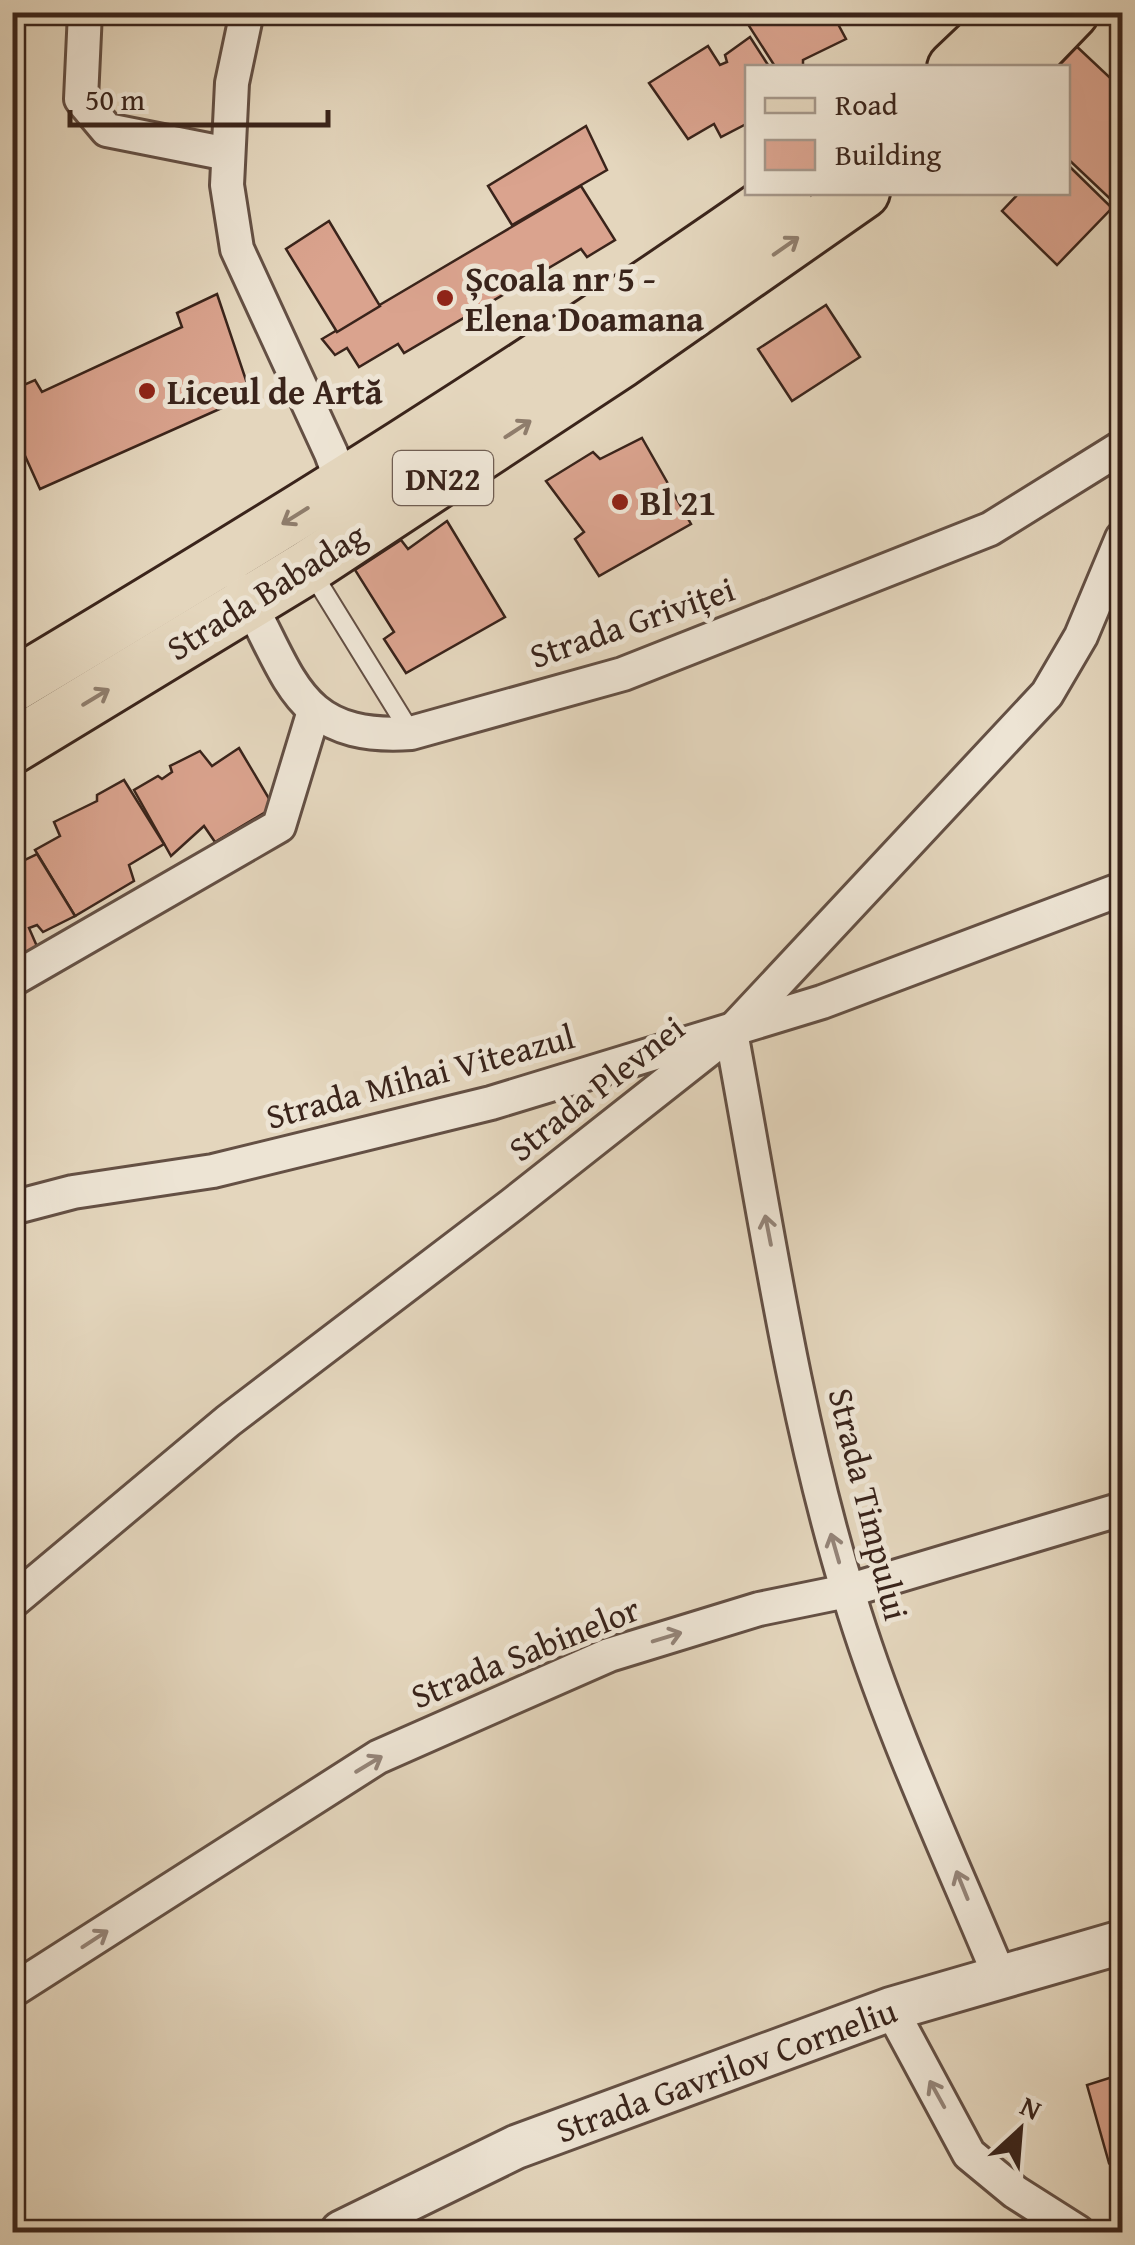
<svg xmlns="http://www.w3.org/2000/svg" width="1135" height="2245" font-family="'Gentium Book Plus',serif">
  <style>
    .building { fill: #daa38e; stroke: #3a241b; stroke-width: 2.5 }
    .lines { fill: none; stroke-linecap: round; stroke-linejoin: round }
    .service-casing { stroke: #645044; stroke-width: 22 }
    .minor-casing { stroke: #645044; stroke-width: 38 }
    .tertiary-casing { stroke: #645044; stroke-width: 48 }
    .primary-casing { stroke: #3a241b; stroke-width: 58 }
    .service { stroke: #ede4d4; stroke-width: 18 }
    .minor { stroke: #ede4d4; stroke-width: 32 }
    .tertiary { stroke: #ede4d4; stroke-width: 42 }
    .primary { stroke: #e4d6bd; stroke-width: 52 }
    .oneway { stroke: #8f7d6c }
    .oneway2 { stroke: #948478 }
    .poi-dot { fill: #8f2418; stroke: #ede4d4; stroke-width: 4 }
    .labels { text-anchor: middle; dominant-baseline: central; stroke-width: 10; stroke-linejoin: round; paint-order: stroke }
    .shield { fill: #ede4d4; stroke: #705e52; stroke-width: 2.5 }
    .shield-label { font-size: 32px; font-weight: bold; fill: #3a241b }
    .poi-label { font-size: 35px; font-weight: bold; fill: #3a241b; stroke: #ede4d4; text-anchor: start }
    .street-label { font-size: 35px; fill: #3a241b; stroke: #ede4d4 }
  </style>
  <rect width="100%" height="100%" fill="#e4d6bd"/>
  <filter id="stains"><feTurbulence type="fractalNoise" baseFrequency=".002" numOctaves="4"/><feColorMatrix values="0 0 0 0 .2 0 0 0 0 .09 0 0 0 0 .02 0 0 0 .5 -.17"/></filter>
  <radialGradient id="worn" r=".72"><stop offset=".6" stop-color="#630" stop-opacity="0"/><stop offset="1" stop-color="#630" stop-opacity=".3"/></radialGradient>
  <g class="building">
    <polygon points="747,12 858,12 838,24 846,39 803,60 803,68 776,68 742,15"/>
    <polygon points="750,37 770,68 748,68 748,123 721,137 714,124 688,139 649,83 708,46 720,65 727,62 725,55"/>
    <polygon points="1073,43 1122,89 1122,210 1068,159 1068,68 1051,68"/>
    <polygon points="586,126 607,170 512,225 488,186"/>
    <polygon points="1068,165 1112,208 1057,265 1002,211 1020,192 1068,192"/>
    <polygon points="581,186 615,240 587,257 581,249 404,353 398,344 359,367 347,348 335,355 322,339"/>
    <polygon points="329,221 380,306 337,332 286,249"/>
    <polygon points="217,294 251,395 40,489 12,427 12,390 35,380 42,392 182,327 177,313"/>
    <polygon points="826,305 860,357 792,401 758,349"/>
    <polygon points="642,438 691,524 599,576 575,539 584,532 546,481 593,452 600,459"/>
    <polygon points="447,521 505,617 406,673 384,639 394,632 355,570 401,540 408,549"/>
    <polygon points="239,748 274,807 215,842 204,826 171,856 134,790 158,776 162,779 172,772 170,766 200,751 212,766"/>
    <polygon points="124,780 164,844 129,865 134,881 75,916 35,850 60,836 54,822 97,801 97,795"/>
    <polygon points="37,854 75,916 43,932 37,925 29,928 39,951 12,966 12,866"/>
    <polygon points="1122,2074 1122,2158 1109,2163 1087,2085"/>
  </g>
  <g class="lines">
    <defs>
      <polyline id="service" points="311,571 411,733"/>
      <g id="minor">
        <polyline points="85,12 81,99 107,130 228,154"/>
        <polyline points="247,12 232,83 227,185 237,249 331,453 343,486"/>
        <path d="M242,590C291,674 294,741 411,733L623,674L990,529L1122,447"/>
        <polyline points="12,980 279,826 314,711"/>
        <path d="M731,1032C766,1220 793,1412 849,1595C888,1725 947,1850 999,1975"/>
        <polyline points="12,1208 73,1192 213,1171 491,1103 822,1002 1122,889"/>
        <polyline points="12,1602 228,1421 513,1204 731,1032 1047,694 1081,636 1122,538"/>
        <polyline points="12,1991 378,1757 609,1655 759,1609 847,1591 1122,1509"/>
        <polyline points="891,2009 969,2154 1015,2192 1078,2232"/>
      </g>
      <polyline id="tertiary" points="342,2232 516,2147 891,2009 1122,1942"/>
      <g id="primary">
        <polyline points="954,68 1013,12"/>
        <polyline points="1018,68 1072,12"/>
        <path d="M12,686C275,529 534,368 785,192"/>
        <polyline points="12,747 308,567 621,361 863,192"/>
      </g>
    </defs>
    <use href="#service" class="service-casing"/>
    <use href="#minor" class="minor-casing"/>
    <use href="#tertiary" class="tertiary-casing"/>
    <use href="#primary" class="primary-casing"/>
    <use href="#service" class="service"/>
    <use href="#minor" class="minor"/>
    <use href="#tertiary" class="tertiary"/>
    <use href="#primary" class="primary"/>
  </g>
  <defs><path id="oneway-shaft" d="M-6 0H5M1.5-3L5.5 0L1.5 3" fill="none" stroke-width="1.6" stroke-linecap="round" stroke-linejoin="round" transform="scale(2.5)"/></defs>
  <g class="oneway">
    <use href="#oneway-shaft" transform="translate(786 246) rotate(-35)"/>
    <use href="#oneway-shaft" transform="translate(518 429) rotate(-33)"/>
    <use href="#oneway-shaft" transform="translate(295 516) rotate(148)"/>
    <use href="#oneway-shaft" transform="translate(96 697) rotate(-31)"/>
  </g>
  <g class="oneway2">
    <use href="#oneway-shaft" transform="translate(768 1230) rotate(-101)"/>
    <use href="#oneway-shaft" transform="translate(835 1548) rotate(-106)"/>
    <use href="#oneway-shaft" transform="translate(667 1637) rotate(-17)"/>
    <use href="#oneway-shaft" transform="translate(369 1764) rotate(-31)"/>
    <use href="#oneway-shaft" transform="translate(962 1885) rotate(-112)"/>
    <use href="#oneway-shaft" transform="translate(95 1939) rotate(-33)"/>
    <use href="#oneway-shaft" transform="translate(937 2094) rotate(-119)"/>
  </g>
  <g class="poi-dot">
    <circle cx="445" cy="298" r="10"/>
    <circle cx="147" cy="391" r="10"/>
    <circle cx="620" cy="502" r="10"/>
  </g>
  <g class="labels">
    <rect class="shield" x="393" y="451" width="100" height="54" rx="8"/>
    <g class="shield-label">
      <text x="443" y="478">DN22</text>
    </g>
    <g class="poi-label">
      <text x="465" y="278">Școala nr 5 -<tspan x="465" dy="40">Elena Doamana</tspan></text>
      <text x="167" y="391">Liceul de Artă</text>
      <text x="640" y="502">Bl 21</text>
    </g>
    <g class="street-label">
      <text transform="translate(266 591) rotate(-32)">Strada Babadag</text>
      <text transform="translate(632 622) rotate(-19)">Strada Griviței</text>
      <text transform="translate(420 1076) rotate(-15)">Strada Mihai Viteazul</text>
      <text transform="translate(596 1088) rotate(-38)">Strada Plevnei</text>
      <text transform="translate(869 1504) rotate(76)">Strada Timpului</text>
      <text transform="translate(525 1652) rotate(-22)">Strada Sabinelor</text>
      <text transform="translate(726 2070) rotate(-20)">Strada Gavrilov Corneliu</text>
    </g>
  </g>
  <rect width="1135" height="2245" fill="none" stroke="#e4d6bd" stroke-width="50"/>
  <rect x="15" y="15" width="1105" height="2215" fill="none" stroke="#3a241b" stroke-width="5"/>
  <rect x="25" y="25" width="1085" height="2195" fill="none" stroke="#3a241b" stroke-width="2.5"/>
  <rect x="745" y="65" width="325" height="130" fill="#ede4d4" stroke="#a5978a" stroke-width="2.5"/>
  <rect x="765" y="98" width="50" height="15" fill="#e4d6bd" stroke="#a5978a" stroke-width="2.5"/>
  <text x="835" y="115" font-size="30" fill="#3a241b">Road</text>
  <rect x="765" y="140" width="50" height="30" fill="#daa38e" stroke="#a5978a" stroke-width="2.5"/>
  <text x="835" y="165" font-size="30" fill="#3a241b">Building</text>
  <g transform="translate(1020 2130) rotate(26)" stroke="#ede4d4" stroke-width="8" paint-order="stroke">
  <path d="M0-8L18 38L0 25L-18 38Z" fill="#3a241b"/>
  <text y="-15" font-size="28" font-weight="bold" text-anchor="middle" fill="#3a241b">N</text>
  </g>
  <path d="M70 110v15h258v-15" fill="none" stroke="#3a241b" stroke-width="5"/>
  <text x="85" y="110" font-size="30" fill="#3a241b" stroke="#ede4d4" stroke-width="8" paint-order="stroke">50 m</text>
  <rect width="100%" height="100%" filter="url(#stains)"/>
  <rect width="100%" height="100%" fill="url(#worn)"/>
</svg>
